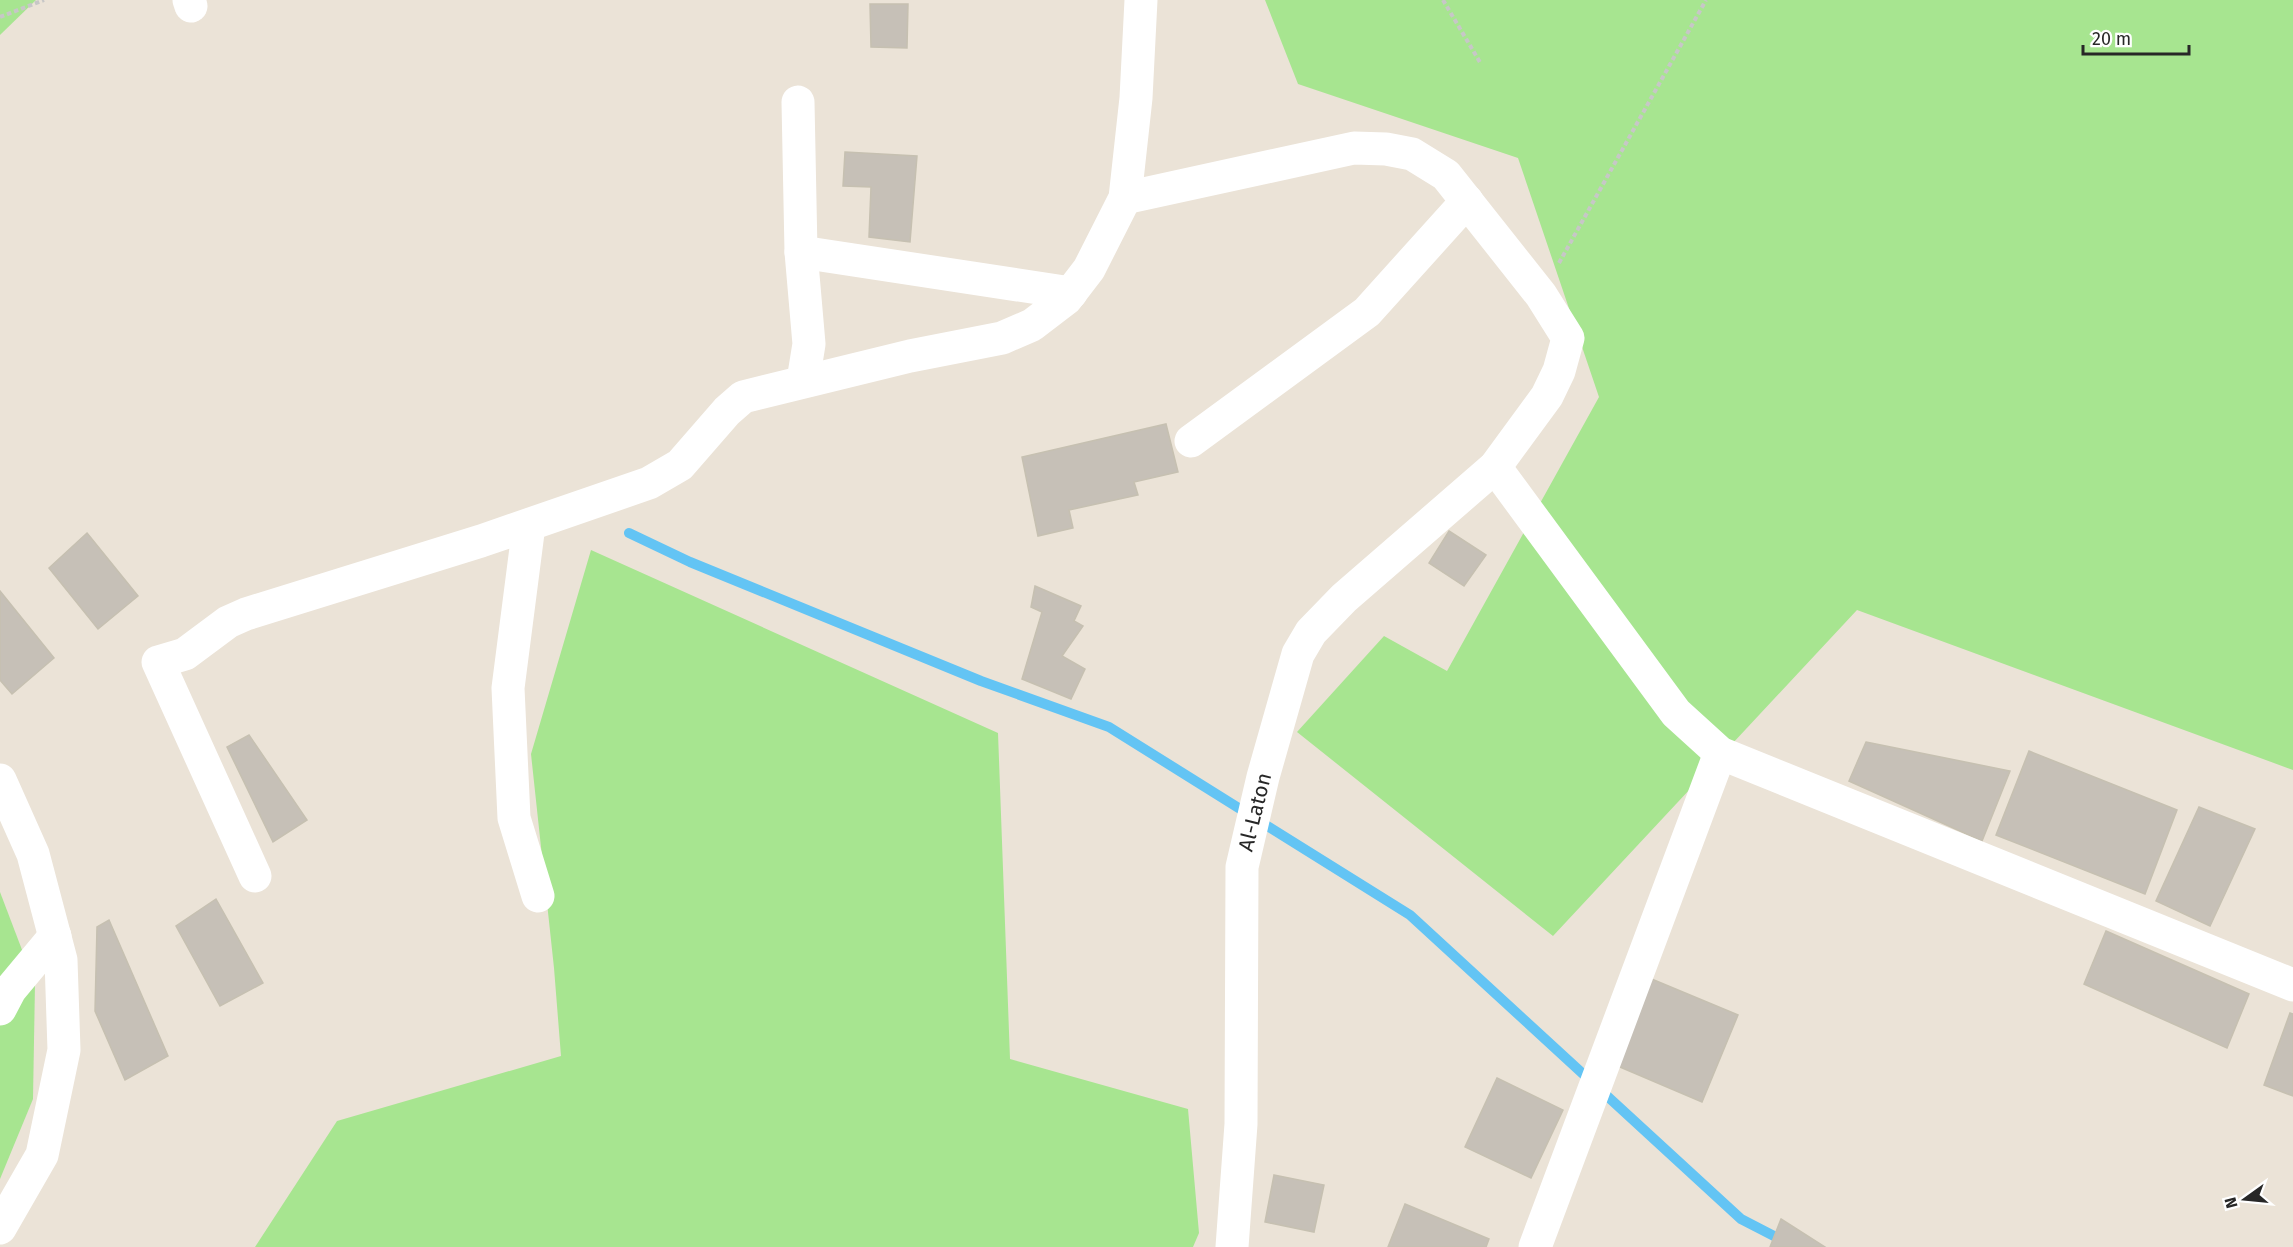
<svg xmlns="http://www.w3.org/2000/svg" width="2293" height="1247" font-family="'Fira Sans',sans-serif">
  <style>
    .green { fill: #a7e590 }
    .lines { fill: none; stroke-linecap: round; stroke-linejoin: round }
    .stream { stroke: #63c4f4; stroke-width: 10 }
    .building { fill: #c6c0b7; stroke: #c6c0b1; stroke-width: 1.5 }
    .path { stroke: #c7c7c7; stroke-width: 4; stroke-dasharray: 4.5 3; stroke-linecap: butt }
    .minor { stroke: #fff; stroke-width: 33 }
    .labels { text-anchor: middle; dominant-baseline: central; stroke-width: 4.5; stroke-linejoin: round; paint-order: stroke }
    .street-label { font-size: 21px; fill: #272727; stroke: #fff }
  </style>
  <rect width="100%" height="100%" fill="#ebe3d7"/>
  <g class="green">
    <polygon points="0,0 36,0 0,35"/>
    <polygon points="1265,0 2293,0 2293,770 1857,610 1553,936 1297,732 1384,636 1447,671 1599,397 1518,158 1298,84"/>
    <polygon points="591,550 998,733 1010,1059 1188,1109 1199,1233 1193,1247 255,1247 337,1121 561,1056 554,968 531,754"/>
    <polygon points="0,892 35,984 33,1099 0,1179"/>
  </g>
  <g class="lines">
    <polyline class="stream" points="629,533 690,562 981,681 1109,727 1410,915 1741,1219 1795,1247"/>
  </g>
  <g class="building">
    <polygon points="870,4 908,4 907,48 871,47"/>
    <polygon points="845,152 917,156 910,242 869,237 871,187 843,186"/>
    <polygon points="1166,424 1178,472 1134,482 1138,495 1069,510 1073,528 1038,536 1022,457"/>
    <polygon points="1449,531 1486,555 1464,586 1429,563"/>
    <polygon points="87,533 138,596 98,629 49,568"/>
    <polygon points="1035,586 1081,606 1074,621 1083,626 1062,656 1085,669 1071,699 1022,679 1042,612 1031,607"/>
    <polygon points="0,591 54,658 12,694 0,680"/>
    <polygon points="249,735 307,820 273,842 227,747"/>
    <polygon points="1866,742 2010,771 1982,841 1849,781"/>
    <polygon points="2029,751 2177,810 2145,894 1996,835"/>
    <polygon points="2199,807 2255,829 2210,926 2156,901"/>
    <polygon points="216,899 263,983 220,1006 176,926"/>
    <polygon points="109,920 168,1056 125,1080 95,1011 97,927"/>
    <polygon points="2106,931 2249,994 2227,1048 2084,984"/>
    <polygon points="1642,975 1738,1015 1702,1102 1606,1061"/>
    <polygon points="2290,1013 2293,1014 2293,1096 2264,1085"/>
    <polygon points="1497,1078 1563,1110 1531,1178 1465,1147"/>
    <polygon points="1274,1175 1324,1185 1314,1232 1265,1222"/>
    <polygon points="1405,1204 1489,1239 1486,1247 1388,1247"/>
    <polygon points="1781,1219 1825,1247 1770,1247"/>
  </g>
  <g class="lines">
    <g class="path">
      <polyline points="1443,0 1481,64"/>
      <polyline points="0,17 44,0"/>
      <polyline points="1559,263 1706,0"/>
    </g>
    <g class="minor">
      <polyline points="189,0 191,6"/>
      <polyline points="798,102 801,252 809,344 803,381"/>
      <polyline points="1125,198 1354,148 1386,149 1412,154 1446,175 1541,295 1568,338 1559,371 1547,396 1495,467 1344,598 1311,632 1298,654 1263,777 1242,867 1241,1124 1232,1247"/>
      <polyline points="801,252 1071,293"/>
      <polyline points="1191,441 1367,312 1467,201"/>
      <polyline points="1495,467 1676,713 1720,753 2293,985"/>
      <polyline points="529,525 508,688 514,818 538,896"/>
      <polyline points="0,780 33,854 61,960 64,1050 42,1155 0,1228"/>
      <polyline points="255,876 158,662 185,654 228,622 246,614 481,541 649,483 680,465 727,411 743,397 910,356 1002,338 1032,325 1066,299 1089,269 1125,198 1136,98 1141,0"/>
      <polyline points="0,1009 10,990 55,936"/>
      <polyline points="1535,1247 1720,753"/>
    </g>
  </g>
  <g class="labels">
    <g class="street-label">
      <text transform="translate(1255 812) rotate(-76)">Al-Laton</text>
    </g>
  </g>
  <g transform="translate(2245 1199) rotate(255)" stroke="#ffffff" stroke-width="4.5" paint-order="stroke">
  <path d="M0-4.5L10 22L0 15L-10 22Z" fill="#272727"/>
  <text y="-9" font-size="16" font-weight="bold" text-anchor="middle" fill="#272727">N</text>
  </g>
  <path d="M2083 45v9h106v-9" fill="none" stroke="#272727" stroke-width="3"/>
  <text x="2092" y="45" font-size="18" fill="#272727" stroke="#ffffff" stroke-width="4.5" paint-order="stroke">20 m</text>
</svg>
